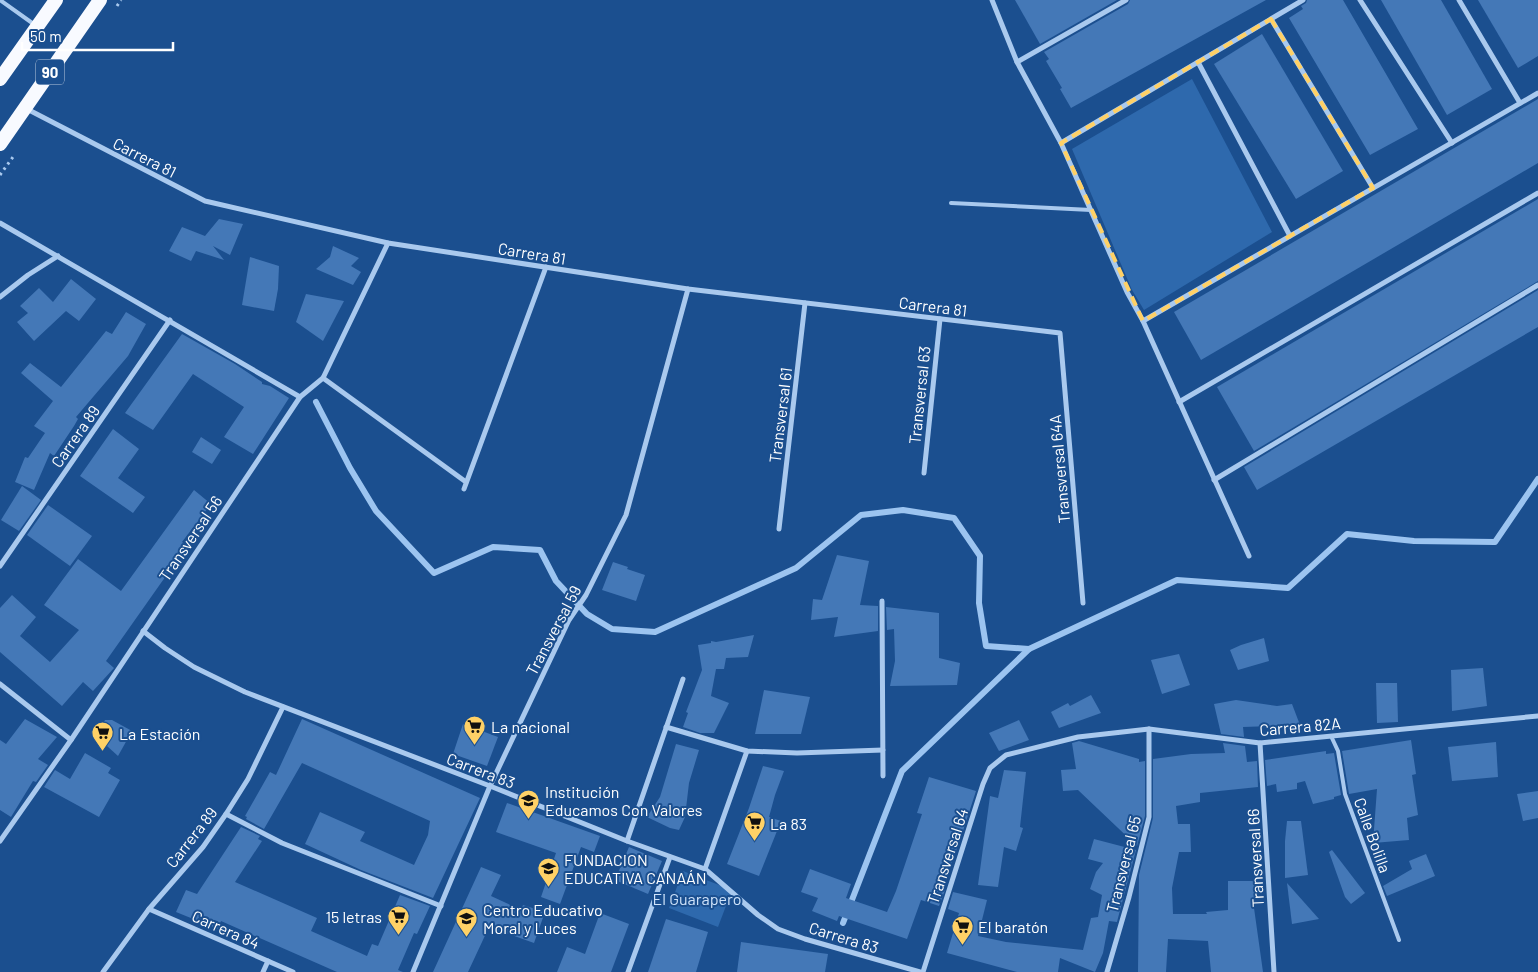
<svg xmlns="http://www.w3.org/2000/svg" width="1538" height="972" font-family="Barlow,sans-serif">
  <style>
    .green { fill: #2e69ad }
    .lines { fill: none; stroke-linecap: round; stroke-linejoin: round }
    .stream { stroke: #9cc4f0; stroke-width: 6 }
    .building { fill: #4478b7 }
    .path { stroke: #a9c9ee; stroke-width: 3; stroke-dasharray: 2.5 4; stroke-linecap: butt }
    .service { stroke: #a9c9ee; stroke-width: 4 }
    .minor { stroke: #a9c9ee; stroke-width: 5 }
    .trunk { stroke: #f8faff; stroke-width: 14 }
    .marked { fill: none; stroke: #ffd166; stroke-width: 4; stroke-dasharray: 10 6; stroke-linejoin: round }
    .labels { text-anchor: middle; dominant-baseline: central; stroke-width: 4; stroke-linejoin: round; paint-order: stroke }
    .shield { fill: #1b4f8f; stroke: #bbcadd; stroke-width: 1 }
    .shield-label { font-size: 15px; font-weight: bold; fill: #fff }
    .street-label { font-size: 16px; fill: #fff; stroke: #1b4f8f }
    .poi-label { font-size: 16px; fill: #fff; stroke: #1b4f8f; text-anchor: start }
    .park-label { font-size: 16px; fill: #cfe3fa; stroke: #1b4f8f }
  </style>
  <rect width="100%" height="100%" fill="#1b4f8f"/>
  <g class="green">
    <polygon points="1192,79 1272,232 1144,310 1132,290 1072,149"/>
    <polygon points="683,871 732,890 718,927 669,908"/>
  </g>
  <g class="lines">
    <g class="stream">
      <polyline points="316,402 350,468 376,511 434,573 493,547 540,550 556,581 587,614 612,629 655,632 796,568 861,515 903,510 954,518 980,556 979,603 986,646 1029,649"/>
      <polyline points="843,923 902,771 1029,649 1177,580 1288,588 1347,534 1414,541 1495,542 1538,479"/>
    </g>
  </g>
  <g class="building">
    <polygon points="1015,0 1117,0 1040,44"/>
    <polygon points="1130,0 1266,0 1071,108 1060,89 1062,88 1046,61 1049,59 1044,52 1128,4"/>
    <polygon points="1307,0 1343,0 1418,129 1370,155 1289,18 1303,9 1301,6 1306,3"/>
    <polygon points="1381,0 1441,0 1492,89 1447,115"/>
    <polygon points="1478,0 1538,0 1538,56 1518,68"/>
    <polygon points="1262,34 1343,171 1296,199 1214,64"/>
    <polygon points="1538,99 1538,163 1201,360 1174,312"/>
    <polygon points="1538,199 1538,281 1254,451 1217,387"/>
    <polygon points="219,219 243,224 230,255 213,246 224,260 196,251 191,261 169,251 182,227 205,236"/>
    <polygon points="333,246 359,258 351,266 361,272 353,285 316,269 330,257"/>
    <polygon points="250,257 279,266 278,289 274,311 242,305"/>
    <polygon points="71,279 96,299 79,321 66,311 34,341 17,322 28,313 20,306 39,288 53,302"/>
    <polygon points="1538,290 1538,327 1257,490 1244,467"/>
    <polygon points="306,294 344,301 323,341 296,322"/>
    <polygon points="126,312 146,324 128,356 76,417 78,419 74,426 54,456 50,453 34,490 15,482 25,457 28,458 45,433 34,426 53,401 21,373 30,363 61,387 106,331 112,334"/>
    <polygon points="182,334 235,364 262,382 262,384 270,386 289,398 253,454 224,437 244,407 193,374 153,430 125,413"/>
    <polygon points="113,429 139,449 118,478 145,497 133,513 80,476"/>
    <polygon points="201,437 221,450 212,464 192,452"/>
    <polygon points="22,486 41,500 19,531 1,520"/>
    <polygon points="194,490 211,504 182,542 187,546 106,661 114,668 93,691 83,682 62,706 0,652 0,608 12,595 36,617 20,636 50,662 79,630 44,605 78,559 121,591"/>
    <polygon points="48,505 92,536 70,566 27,535"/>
    <polygon points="837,555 869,561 860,605 878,606 878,631 834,637 838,617 811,620 813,599 822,600"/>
    <polygon points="613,562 628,567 627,569 645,575 636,601 602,590"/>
    <polygon points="886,607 939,613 939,658 960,663 957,685 890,686 895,661 894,629 887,630"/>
    <polygon points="754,635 748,657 726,658 724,669 716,669 711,696 729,703 714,733 700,733 683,727 688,713 686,712 702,670 698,645 711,643 711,641 716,642"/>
    <polygon points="1264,638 1269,661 1238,670 1230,650 1241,645"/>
    <polygon points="1179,654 1190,685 1162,694 1151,660"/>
    <polygon points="1483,668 1487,706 1452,711 1451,670"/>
    <polygon points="1376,683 1397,683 1398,722 1377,723"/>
    <polygon points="764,690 810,697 801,734 755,734"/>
    <polygon points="1091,695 1101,713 1059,728 1051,712 1068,703 1070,706"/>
    <polygon points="1236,700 1277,706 1292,704 1300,725 1243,727 1244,737 1221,734 1214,704"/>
    <polygon points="25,719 57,737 38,759 48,765 36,782 33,781 11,817 0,810 0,740 6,744"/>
    <polygon points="302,719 480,798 433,898 361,870 305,844 320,812 365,832 360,841 414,865 428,835 430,821 302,763 264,829 246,819 247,817 245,816 270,772 276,775"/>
    <polygon points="105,720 112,720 132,731 118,756 96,736"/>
    <polygon points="1019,720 1029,740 999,751 989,733"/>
    <polygon points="463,724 498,737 487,766 453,754"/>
    <polygon points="1411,740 1416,774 1412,775 1418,815 1407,818 1409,840 1373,843 1377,789 1349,794 1342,751"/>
    <polygon points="1079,741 1139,759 1139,762 1145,761 1145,816 1137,846 1078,790 1063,791 1061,770 1076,769 1072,743"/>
    <polygon points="1496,742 1498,777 1452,781 1448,747"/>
    <polygon points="1223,743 1245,746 1247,762 1257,761 1258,787 1200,793 1200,802 1176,806 1178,824 1190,824 1191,852 1179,852 1172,888 1173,914 1207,914 1206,912 1228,910 1228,881 1255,881 1254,908 1263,972 1211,972 1208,941 1168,939 1166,972 1138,972 1139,875 1153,818 1153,759 1191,754 1225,753"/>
    <polygon points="676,744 699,750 689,783 685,817 679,830 670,828 647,817 660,797"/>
    <polygon points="1326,751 1326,754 1334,753 1341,795 1334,797 1334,799 1313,804 1305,781 1297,783 1297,789 1277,792 1276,784 1267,786 1265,760"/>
    <polygon points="85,753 111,768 108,773 120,780 99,817 44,787 55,770 70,779"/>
    <polygon points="763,766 784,771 775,795 769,817 781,821 759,876 727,864 749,808"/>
    <polygon points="1004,770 1026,772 1020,827 1023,828 1016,851 1004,847 998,887 978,885 990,796 998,798"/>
    <polygon points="929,777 976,791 960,840 942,889 945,890 939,906 921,900 907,939 839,916 837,921 812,911 818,898 801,892 810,869 851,884 846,898 887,912 896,891 922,814 917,813"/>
    <polygon points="1538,791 1538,818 1523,821 1517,794"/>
    <polygon points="507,803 600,836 594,852 581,847 560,904 541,897 556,853 496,832"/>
    <polygon points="1287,821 1301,821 1308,875 1285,878 1285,841"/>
    <polygon points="241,827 260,836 258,839 262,841 235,882 317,918 311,931 367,956 372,944 378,946 400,895 430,906 417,934 414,933 398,970 403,972 337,972 221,921 218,929 176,912 186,890 197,894"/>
    <polygon points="1094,839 1136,850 1118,918 1117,922 1109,921 1103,953 1095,972 1060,958 1058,972 1017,972 947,953 959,913 948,909 953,892 987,900 978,936 1006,942 1083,950 1091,918 1098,917 1102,895 1090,889 1096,872 1103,863 1088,859"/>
    <polygon points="629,847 662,861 648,894 615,880"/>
    <polygon points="1332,850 1365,893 1351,904 1345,897 1329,852"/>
    <polygon points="1426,854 1435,876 1387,896 1383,886 1412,869 1409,861"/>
    <polygon points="481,867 501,875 491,896 521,910 523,905 545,912 534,943 489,927 468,972 433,972"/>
    <polygon points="1287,883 1319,919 1292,924"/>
    <polygon points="600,913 629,924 611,972 557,972 567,947 585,954"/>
    <polygon points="666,919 708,932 696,972 648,972"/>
    <polygon points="741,942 828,954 825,972 737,972"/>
  </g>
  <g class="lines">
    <g class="path">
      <polyline points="117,6 121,0"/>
      <polyline points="0,175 13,157"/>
    </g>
    <g class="service">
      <polyline points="0,0 35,25"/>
      <polyline points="951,203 1091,210"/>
      <polyline points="1331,736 1338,751 1345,794 1399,940"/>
    </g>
    <g class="minor">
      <polyline points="992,0 1017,62 1061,143 1127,292 1143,321 1249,556"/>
      <polyline points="1360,0 1452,143"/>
      <polyline points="1459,0 1520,103"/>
      <polyline points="1271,19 1373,188"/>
      <polyline points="1017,62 1126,0"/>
      <polyline points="1198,62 1290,236"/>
      <polyline points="25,108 205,201 388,243 688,289 1060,333 1083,603"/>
      <polyline points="1061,143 1303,0"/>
      <polyline points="0,223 300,397"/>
      <polyline points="0,297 28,275 58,256"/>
      <polyline points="1143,321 1538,93"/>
      <polyline points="323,378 466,482"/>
      <polyline points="1179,402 1538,193"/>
      <polyline points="924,473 940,319"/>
      <polyline points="1214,480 1538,285"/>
      <polyline points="464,489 546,267"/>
      <polyline points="779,529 805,303"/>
      <polyline points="0,566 170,320"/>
      <polyline points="882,601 883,776"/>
      <polyline points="143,631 165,648 194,667 245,692 490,786 627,841 705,869 758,915 778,929 805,939 920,972"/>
      <polyline points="0,684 71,740"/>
      <polyline points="666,727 747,751 797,753 883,750"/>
      <polyline points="1260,743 1274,972"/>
      <polyline points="226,814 282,843 441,906"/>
      <polyline points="0,841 71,740 300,397 323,378 388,243"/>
      <polyline points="627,841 683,679"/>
      <polyline points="705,869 747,751"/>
      <polyline points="149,909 293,972"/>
      <polyline points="103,972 149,909 203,847 226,814 248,779 283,707"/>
      <polyline points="263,972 268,961"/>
      <polyline points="413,972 490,786 569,620 586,595 626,515 688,289"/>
      <polyline points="628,972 670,857"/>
      <polyline points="923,972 983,784 990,768 1006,755 1078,737 1149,729 1260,743 1538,716"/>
      <polyline points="1107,972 1129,897 1149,817 1149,729"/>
    </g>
    <g class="trunk">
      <polyline points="0,79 56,0"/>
      <polyline points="0,144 100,0"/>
    </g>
  </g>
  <path class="marked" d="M1271,19L1373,188L1143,321L1061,143Z"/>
  <defs>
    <symbol id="supermarket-pin" viewBox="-11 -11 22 30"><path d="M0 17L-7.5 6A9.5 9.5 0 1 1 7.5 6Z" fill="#ffd166" stroke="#1b4f8f"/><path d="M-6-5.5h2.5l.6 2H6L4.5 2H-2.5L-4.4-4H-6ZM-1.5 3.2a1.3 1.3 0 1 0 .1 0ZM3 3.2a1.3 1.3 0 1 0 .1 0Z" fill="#111"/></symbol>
    <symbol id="school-pin" viewBox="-11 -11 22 30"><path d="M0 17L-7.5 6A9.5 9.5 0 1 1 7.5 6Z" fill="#ffd166" stroke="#1b4f8f"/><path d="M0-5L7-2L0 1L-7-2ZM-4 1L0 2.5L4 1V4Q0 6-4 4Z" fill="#111"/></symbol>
  </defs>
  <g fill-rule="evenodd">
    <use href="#supermarket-pin" x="462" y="714" width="25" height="34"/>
    <use href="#supermarket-pin" x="90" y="720" width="25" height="34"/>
    <use href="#school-pin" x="516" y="788" width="25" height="34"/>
    <use href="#supermarket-pin" x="742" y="810" width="25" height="34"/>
    <use href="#school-pin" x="536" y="856" width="25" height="34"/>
    <use href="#supermarket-pin" x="386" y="904" width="25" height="34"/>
    <use href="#school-pin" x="454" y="906" width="25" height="34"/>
    <use href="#supermarket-pin" x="950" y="914" width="25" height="34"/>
  </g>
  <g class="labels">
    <rect class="shield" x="36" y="59.5" width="28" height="25" rx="4"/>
    <g class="shield-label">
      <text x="50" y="72">90</text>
    </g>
    <g class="street-label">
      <text transform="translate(145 157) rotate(27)">Carrera 81</text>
      <text transform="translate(532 253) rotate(9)">Carrera 81</text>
      <text transform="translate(933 306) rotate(7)">Carrera 81</text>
      <text transform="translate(919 395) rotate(-84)">Transversal 63</text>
      <text transform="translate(780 415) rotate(-83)">Transversal 61</text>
      <text transform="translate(75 436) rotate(-55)">Carrera 89</text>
      <text transform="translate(1059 469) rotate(-95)">Transversal 64A</text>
      <text transform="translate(190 538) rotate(-56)">Transversal 56</text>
      <text transform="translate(553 630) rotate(-62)">Transversal 59</text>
      <text transform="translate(1300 726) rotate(-5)">Carrera 82A</text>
      <text transform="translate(481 770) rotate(21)">Carrera 83</text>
      <text transform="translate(1373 835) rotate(70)">Calle Bolilla</text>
      <text transform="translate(191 837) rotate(-52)">Carrera 89</text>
      <text transform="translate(947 856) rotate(-72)">Transversal 64</text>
      <text transform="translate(1255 858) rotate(-93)">Transversal 66</text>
      <text transform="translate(1123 864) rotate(-76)">Transversal 65</text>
      <text transform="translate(226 929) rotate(24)">Carrera 84</text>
      <text transform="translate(844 937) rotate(17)">Carrera 83</text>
    </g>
    <g class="poi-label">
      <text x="491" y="726">La nacional</text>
      <text x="119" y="733">La Estación</text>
      <text x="545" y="791">Institución<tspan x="545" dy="18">Educamos Con Valores</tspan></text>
      <text x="770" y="823">La 83</text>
      <text x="564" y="859">FUNDACION<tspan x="564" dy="18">EDUCATIVA CANAÁN</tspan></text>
      <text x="483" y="909">Centro Educativo<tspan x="483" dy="18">Moral y Luces</tspan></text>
      <text x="382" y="916" text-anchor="end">15 letras</text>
      <text x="978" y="926">El baratón</text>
    </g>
    <g class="park-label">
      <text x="697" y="898">El Guarapero</text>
    </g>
  </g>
  <path d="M22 42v8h151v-8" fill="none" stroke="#ffffff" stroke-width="2.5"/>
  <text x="30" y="42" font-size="15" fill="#ffffff" stroke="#1b4f8f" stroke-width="4" paint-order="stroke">50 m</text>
</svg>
